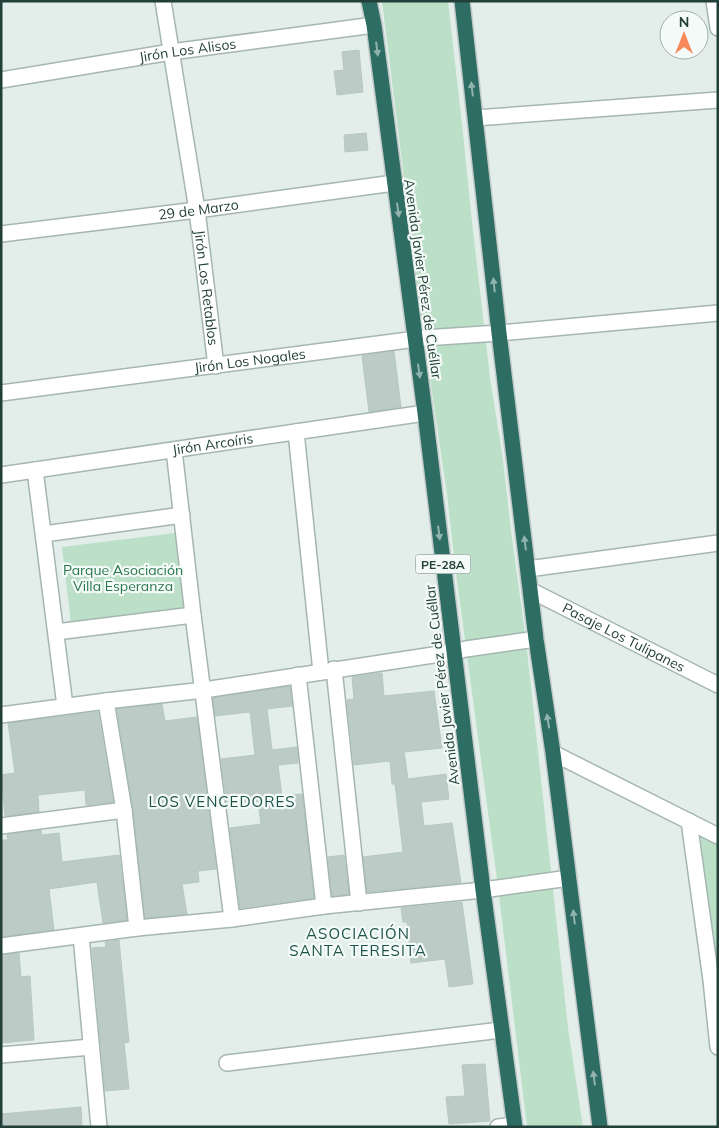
<svg xmlns="http://www.w3.org/2000/svg" width="719" height="1128" font-family="Mulish,sans-serif">
  <style>
    .green { fill: #bcdfc7 }
    .building { fill: #bccbc6; stroke: #b6c8c1 }
    .lines { fill: none; stroke-linecap: round; stroke-linejoin: round }
    .street-casing { stroke: #a5b6b1; stroke-width: 18 }
    .highway-casing { stroke: #c1cac8; stroke-width: 18 }
    .street { stroke: #fff; stroke-width: 15 }
    .highway { stroke: #2d6d63; stroke-width: 15 }
    .oneway { fill: #90b4ad }
    .labels { text-anchor: middle; dominant-baseline: central; stroke-width: 4.5; stroke-linejoin: round; paint-order: stroke }
    .shield { fill: #f4faf7; stroke: #617872; stroke-width: 1 }
    .shield-label { font-size: 12px; font-weight: bold; fill: #224039 }
    .street-label { font-size: 14px; fill: #224039; stroke: #f4faf7 }
    .park-label { font-size: 14px; fill: #2b784d; stroke: #f4faf7 }
    .neighbourhood-label { font-size: 15px; letter-spacing: 1px; fill: #1d5349; stroke: #f4faf7 }
  </style>
  <rect width="100%" height="100%" fill="#e3eeea"/>
  <g class="green">
    <polygon points="382,1 448,1 463,133 471,213 490,378 503,460 511,531 526,641 568,1028 583,1127 527,1127 498,887 456,573 447,494 424,338"/>
    <polygon points="175,533 185,609 71,624 62,547"/>
    <polygon points="700,834 718,843 718,981"/>
  </g>
  <g class="building">
    <polygon points="359,50 363,92 337,95 334,71 344,70 342,52"/>
    <polygon points="366,133 368,150 345,152 344,135"/>
    <polygon points="394,351 401,407 369,412 362,356"/>
    <polygon points="382,673 384,696 434,691 442,748 404,752 408,779 446,774 449,799 421,802 424,826 452,823 461,883 367,892 363,857 403,852 395,784 392,784 390,761 354,765 347,700 354,699 352,677"/>
    <polygon points="290,686 292,706 267,709 272,750 297,747 298,763 278,765 282,796 302,794 314,898 240,908 230,828 261,824 258,801 227,804 221,759 255,755 250,712 215,716 213,698"/>
    <polygon points="162,704 165,721 197,717 216,869 198,871 199,882 182,884 187,914 145,918 133,809 117,709"/>
    <polygon points="98,712 113,802 86,805 85,790 38,795 39,812 5,816 1,775 15,773 8,723"/>
    <polygon points="41,830 42,835 59,833 62,862 119,855 127,920 103,923 97,882 49,889 54,930 1,937 1,840 8,840 7,835"/>
    <polygon points="344,855 349,894 332,896 328,857"/>
    <polygon points="462,902 473,984 449,987 445,959 411,963 407,922 403,922 401,908"/>
    <polygon points="119,940 129,1042 124,1043 129,1089 105,1091 92,948 106,947 105,942"/>
    <polygon points="19,953 21,977 30,976 34,1040 1,1043 1,955"/>
    <polygon points="485,1064 490,1121 449,1124 446,1097 465,1096 462,1065"/>
    <polygon points="81,1107 82,1127 1,1127 1,1114"/>
  </g>
  <g class="lines">
    <defs>
      <g id="street">
        <path id="s1" d="M163,1L197,210L216,366"/>
        <polyline points="714,1 718,28"/>
        <path id="s2" d="M1,80L171,52L374,25"/>
        <polyline points="475,118 718,100"/>
        <path id="s3" d="M1,234L197,210L394,183"/>
        <path id="s4" d="M1,393L424,338L499,333L718,313"/>
        <polyline points="296,432 321,672"/>
        <polyline points="174,450 193,615 232,919"/>
        <polyline points="35,470 65,706"/>
        <path id="s5" d="M1,475L425,413"/>
        <polyline points="44,534 182,515"/>
        <polyline points="528,569 718,543"/>
        <path id="s6" d="M530,590L718,685"/>
        <polyline points="56,632 193,615"/>
        <polyline points="334,669 359,903"/>
        <polyline points="298,675 324,906"/>
        <polyline points="106,701 124,810 137,928"/>
        <polyline points="1,715 106,701 204,690 453,652 466,649 536,639"/>
        <polyline points="553,753 718,836"/>
        <polyline points="689,821 711,980 718,1047"/>
        <polyline points="1,826 124,810"/>
        <polyline points="81,936 99,1127"/>
        <polyline points="1,946 137,928 232,919 324,906 483,890 569,878"/>
        <polyline points="1,1055 91,1047"/>
        <polyline points="227,1063 501,1030"/>
        <polyline points="498,1127 514,1125"/>
      </g>
      <g id="highway">
        <polyline points="369,1 374,25 425,413 483,890 515,1127"/>
        <polyline points="462,1 499,333 536,639 553,753 600,1127"/>
      </g>
    </defs>
    <use href="#street" class="street-casing"/>
    <use href="#highway" class="highway-casing"/>
    <use href="#street" class="street"/>
    <use href="#highway" class="highway"/>
  </g>
  <defs><path id="oneway-solid" d="M-6-.8H1V-3.2L6.5 0L1 3.2V.8H-6Z" transform="scale(1.25)"/></defs>
  <g class="oneway">
    <use href="#oneway-solid" transform="translate(377 49) rotate(83)"/>
    <use href="#oneway-solid" transform="translate(472 89) rotate(-97)"/>
    <use href="#oneway-solid" transform="translate(398 210) rotate(82)"/>
    <use href="#oneway-solid" transform="translate(494 285) rotate(-96)"/>
    <use href="#oneway-solid" transform="translate(419 371) rotate(82)"/>
    <use href="#oneway-solid" transform="translate(439 533) rotate(83)"/>
    <use href="#oneway-solid" transform="translate(525 543) rotate(-97)"/>
    <use href="#oneway-solid" transform="translate(548 721) rotate(-99)"/>
    <use href="#oneway-solid" transform="translate(574 917) rotate(-97)"/>
    <use href="#oneway-solid" transform="translate(594 1078) rotate(-97)"/>
  </g>
  <g class="labels">
    <rect class="shield" x="415.5" y="554.5" width="55" height="19" rx="4"/>
    <g class="shield-label">
      <text x="443" y="564">PE-28A</text>
    </g>
    <g class="street-label">
      <text stroke="none"><textPath href="#s2" startOffset="189">Jirón Los Alisos</textPath></text>
      <text stroke="none"><textPath href="#s3" startOffset="199">29 de Marzo</textPath></text>
      <text transform="translate(423 279) rotate(82)">Avenida Javier Pérez de Cuéllar</text>
      <text stroke="none"><textPath href="#s1" startOffset="290">Jirón Los Retablos</textPath></text>
      <text stroke="none"><textPath href="#s4" startOffset="251">Jirón Los Nogales</textPath></text>
      <text stroke="none"><textPath href="#s5" startOffset="214">Jirón Arcoíris</textPath></text>
      <text stroke="none"><textPath href="#s6" startOffset="105">Pasaje Los Tulipanes</textPath></text>
      <text transform="translate(442 685) rotate(-97)">Avenida Javier Pérez de Cuéllar</text>
    </g>
    <g class="park-label">
      <text x="123" y="570">Parque Asociación<tspan x="123" dy="16">Villa Esperanza</tspan></text>
    </g>
    <g class="neighbourhood-label">
      <text x="222" y="801">LOS VENCEDORES</text>
      <text x="358" y="933">ASOCIACIÓN<tspan x="358" dy="17">SANTA TERESITA</tspan></text>
    </g>
  </g>
  <rect width="719" height="1128" fill="none" stroke="#224039" stroke-width="5"/>
  <g transform="translate(684 35)"><circle r="24" fill="#f4faf7" stroke="#a0b0ab"/>
  <path d="M0-4L9 19L0 12L-9 19Z" fill="#f68859"/>
  <text y="-8" font-size="14" font-weight="bold" text-anchor="middle" fill="#224039">N</text>
  </g>
</svg>
